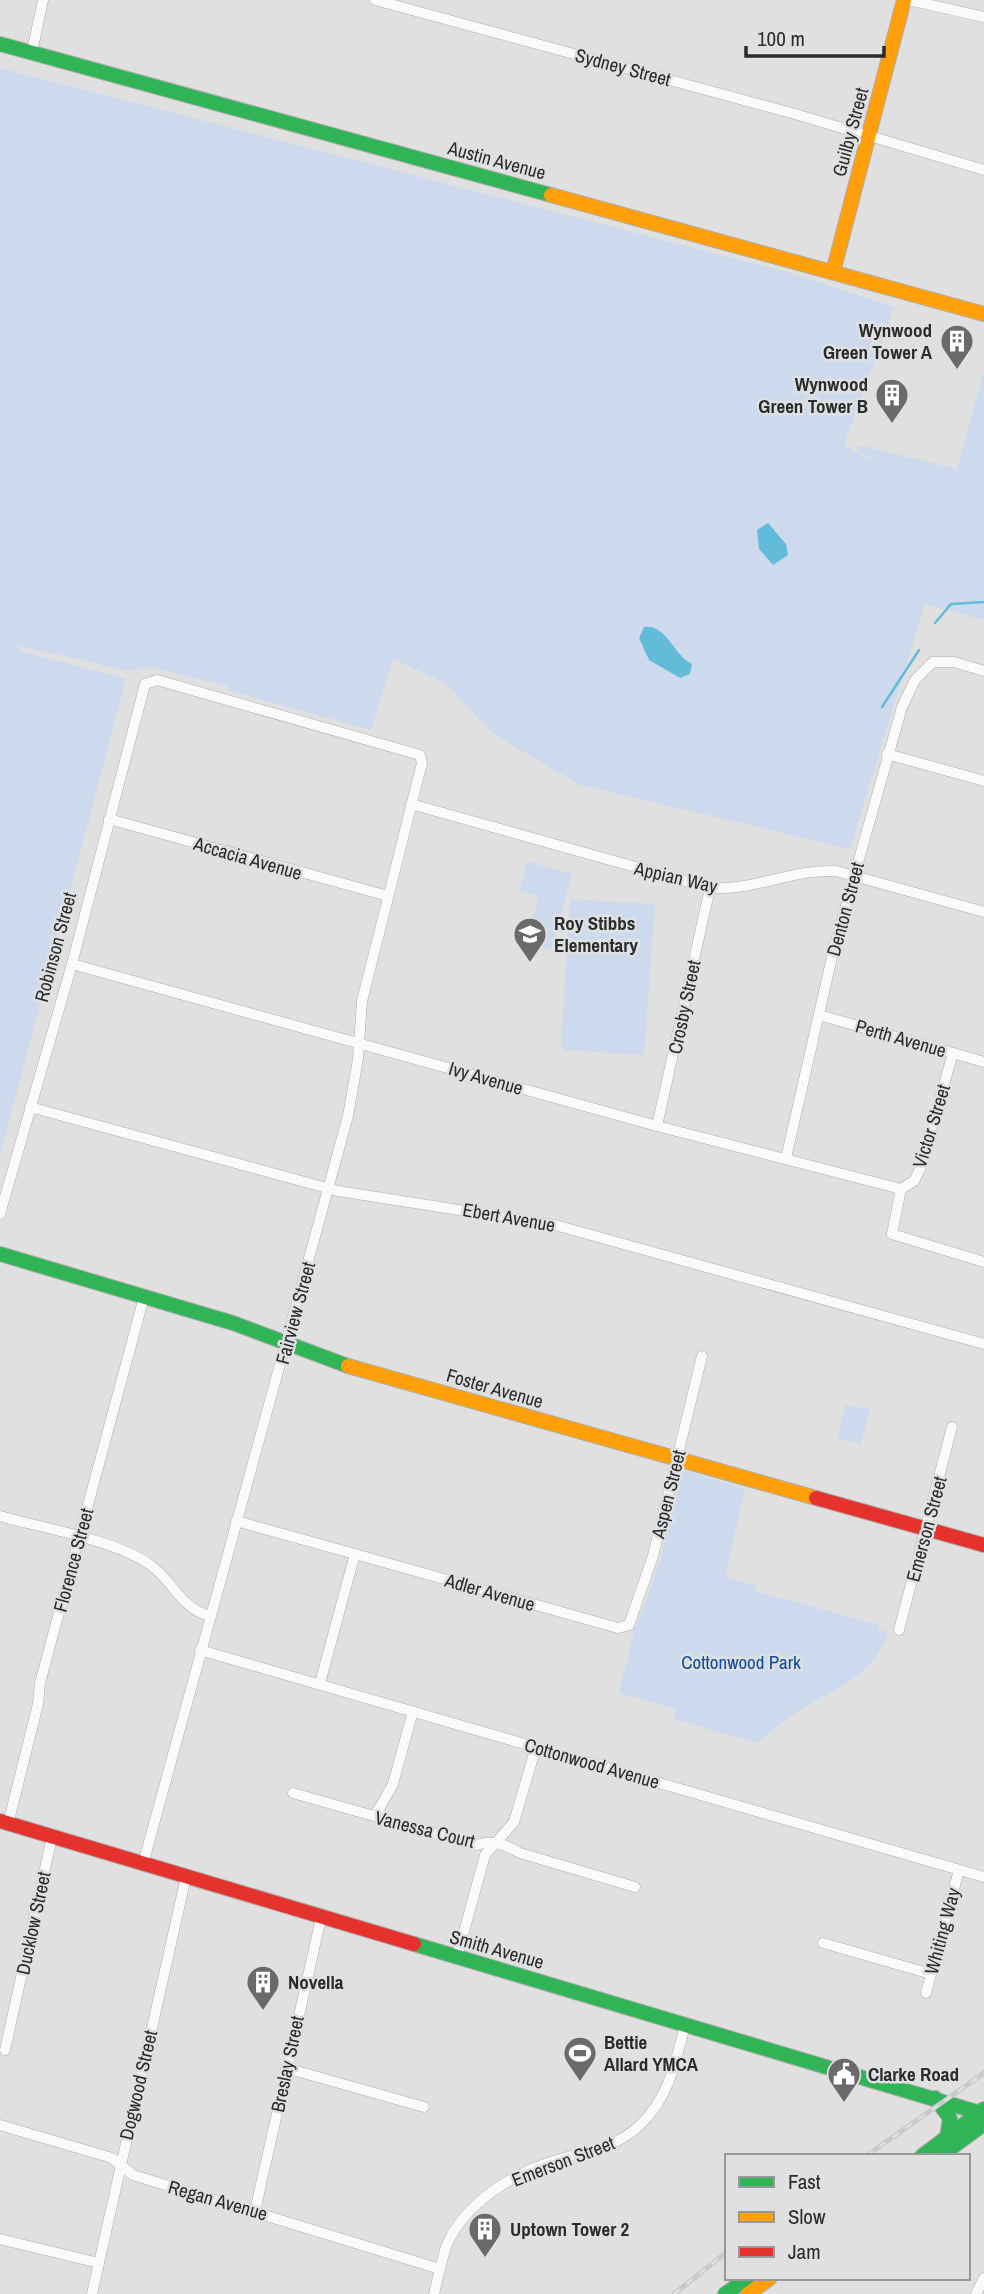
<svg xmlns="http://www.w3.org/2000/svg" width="984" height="2294" font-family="'Archivo Narrow',sans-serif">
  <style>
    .green { fill: #cddaed }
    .water { fill: #62bbd8 }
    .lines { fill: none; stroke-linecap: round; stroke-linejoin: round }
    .stream { stroke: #62bbd8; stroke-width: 2.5 }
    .street-casing { stroke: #adadae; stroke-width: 11 }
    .fast-casing { stroke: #adadae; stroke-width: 16 }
    .slow-casing { stroke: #adadae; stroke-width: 16 }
    .jam-casing { stroke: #adadae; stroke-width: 16 }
    .street { stroke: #fafafa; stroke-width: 10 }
    .fast { stroke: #30b455; stroke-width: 14 }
    .slow { stroke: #ff9f0a; stroke-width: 14 }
    .jam { stroke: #e5322d; stroke-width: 14 }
    .rail-casing { stroke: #c9c9ca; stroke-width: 5 }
    .rail { stroke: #dfe0e2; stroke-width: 2.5; stroke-dasharray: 8; stroke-linecap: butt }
    .labels { text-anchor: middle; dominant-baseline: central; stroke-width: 5; stroke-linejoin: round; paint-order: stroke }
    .street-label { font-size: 19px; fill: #2a2b2b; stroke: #dfe0e2 }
    .poi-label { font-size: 19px; font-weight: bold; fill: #2a2b2b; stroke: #dfe0e2; text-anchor: start }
    .park-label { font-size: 19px; fill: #0e4ba0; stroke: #dfe0e2 }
  </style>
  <rect width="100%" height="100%" fill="#e0e0e1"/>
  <g class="green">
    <polygon points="0,68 787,272 894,307 844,445 879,465 857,450 859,445 957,469 984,371 984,620 925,604 850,849 580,785 493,734 445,683 393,659 371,730 230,691 227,686 149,667 128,671 20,646 20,651 126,679 0,1155"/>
    <polygon points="527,861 572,874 551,950 526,943 539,896 520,890"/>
    <polygon points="570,899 655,904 644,1055 564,1050 561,1044"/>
    <polygon points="846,1405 870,1409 861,1444 837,1438"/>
    <path d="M686,1471L745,1489L725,1577L757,1586L756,1591L879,1625L878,1629L888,1633C869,1683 832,1688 792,1715C780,1723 769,1734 758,1743L674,1719L676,1709L619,1693L634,1633L632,1630L638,1622L660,1561L679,1478Z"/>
  </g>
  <g class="water">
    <polygon points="768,523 786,544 788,555 773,565 759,549 757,530"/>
    <path d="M644,627C667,624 674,656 692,664L690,674L680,678L649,660L639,638Z"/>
  </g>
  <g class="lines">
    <g class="stream">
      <polyline points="935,623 951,604 984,602"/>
      <polyline points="882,707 919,650"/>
    </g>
    <defs>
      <g id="street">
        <polyline points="375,0 795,114 984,170"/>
        <polyline points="909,0 984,17"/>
        <polyline points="32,52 43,0"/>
        <polyline points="887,754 984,781"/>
        <path d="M411,804L710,888C754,891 792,869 836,871L984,912"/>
        <polyline points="109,819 388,896"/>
        <polyline points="72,964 657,1126 901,1189"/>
        <polyline points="819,1015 984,1062"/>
        <polyline points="953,1053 920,1169 914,1181 901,1189 892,1234 984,1262"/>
        <polyline points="30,1107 338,1191 555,1225 984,1344"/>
        <polyline points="657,1126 710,888"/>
        <polyline points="786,1158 835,944 902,707 915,680 933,662 954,662 984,671"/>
        <polyline points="0,1214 72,964 145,684 157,680 420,755 422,763 362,1001 358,1059 348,1116 143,1864"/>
        <path d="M0,1516C42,1528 115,1540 149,1564C174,1581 179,1607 209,1616"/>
        <polyline points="236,1521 355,1554"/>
        <polyline points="899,1630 952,1427"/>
        <polyline points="200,1650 984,1877"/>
        <polyline points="320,1683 355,1554 618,1628 629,1625 653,1556 702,1356"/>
        <path d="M293,1793L476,1845C494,1840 505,1844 520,1853L635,1887"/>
        <polyline points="375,1816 393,1784 413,1711"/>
        <polyline points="8,1824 38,1704 40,1683 144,1297"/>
        <polyline points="823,1943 931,1974"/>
        <polyline points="457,1957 485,1855 514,1822 536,1747"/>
        <polyline points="926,1993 959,1870"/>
        <polyline points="5,2050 52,1837"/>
        <polyline points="286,2068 424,2107"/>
        <polyline points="0,2125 112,2158 133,2175 440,2269"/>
        <polyline points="255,2211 321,1918"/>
        <polyline points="0,2239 99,2263"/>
        <polyline points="92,2294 186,1877"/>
        <path d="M434,2294C438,2278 441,2262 446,2247C463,2204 514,2172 557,2160C587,2151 616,2148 640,2125C669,2098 676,2061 685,2024"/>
        <polyline points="976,2294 984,2278"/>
      </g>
      <g id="fast">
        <polyline points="0,44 551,195"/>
        <polyline points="0,1254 233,1323 348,1366"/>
        <polyline points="414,1944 984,2114"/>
        <polyline points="935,2098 950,2118 947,2137"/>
        <polyline points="922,2156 984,2109"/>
        <polyline points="940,2156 984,2124"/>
        <polyline points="725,2294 748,2278"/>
      </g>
      <g id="slow">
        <polyline points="551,195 984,314"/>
        <polyline points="833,272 904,0"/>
        <polyline points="348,1366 816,1498"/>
        <polyline points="748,2294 770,2278"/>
      </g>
      <g id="jam">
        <polyline points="816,1498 984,1545"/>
        <polyline points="0,1821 414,1944"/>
      </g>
    </defs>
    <use href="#street" class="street-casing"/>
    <use href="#fast" class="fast-casing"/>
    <use href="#slow" class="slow-casing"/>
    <use href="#jam" class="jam-casing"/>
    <use href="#street" class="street"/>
    <use href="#fast" class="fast"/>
    <use href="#slow" class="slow"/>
    <use href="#jam" class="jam"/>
    <defs>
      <g id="rail">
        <polyline points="866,2156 984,2073"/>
        <polyline points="674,2294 727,2252"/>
      </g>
    </defs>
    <use href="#rail" class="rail-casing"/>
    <use href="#rail" class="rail"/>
  </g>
  <defs>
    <symbol id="building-pin" viewBox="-11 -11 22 30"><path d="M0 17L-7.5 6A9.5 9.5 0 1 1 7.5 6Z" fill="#6a6a6b" stroke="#dfe0e2"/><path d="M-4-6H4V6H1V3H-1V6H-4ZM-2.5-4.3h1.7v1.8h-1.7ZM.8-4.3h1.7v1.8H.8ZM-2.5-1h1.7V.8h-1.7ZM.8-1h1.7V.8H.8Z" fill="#fff"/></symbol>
    <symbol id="school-pin" viewBox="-11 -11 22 30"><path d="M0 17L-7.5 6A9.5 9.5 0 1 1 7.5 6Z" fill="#6a6a6b" stroke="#dfe0e2"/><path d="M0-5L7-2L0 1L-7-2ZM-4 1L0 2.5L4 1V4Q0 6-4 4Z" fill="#fff"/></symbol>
    <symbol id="stadium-pin" viewBox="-11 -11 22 30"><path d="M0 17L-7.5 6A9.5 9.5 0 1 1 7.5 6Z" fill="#6a6a6b" stroke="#dfe0e2"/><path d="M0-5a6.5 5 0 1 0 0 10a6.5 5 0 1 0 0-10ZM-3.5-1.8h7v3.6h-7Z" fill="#fff"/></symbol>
    <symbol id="civic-pin" viewBox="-11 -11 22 30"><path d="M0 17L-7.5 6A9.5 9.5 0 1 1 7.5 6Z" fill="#6a6a6b" stroke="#dfe0e2"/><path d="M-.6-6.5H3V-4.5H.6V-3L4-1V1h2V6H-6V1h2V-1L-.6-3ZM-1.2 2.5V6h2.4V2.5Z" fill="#fff"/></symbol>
  </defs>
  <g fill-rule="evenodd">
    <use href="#building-pin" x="938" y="322" width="38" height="52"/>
    <use href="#building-pin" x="873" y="376" width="38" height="52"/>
    <use href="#school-pin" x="511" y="915" width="38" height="52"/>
    <use href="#building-pin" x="244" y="1963" width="38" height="52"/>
    <use href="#stadium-pin" x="561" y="2034" width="38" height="52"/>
    <use href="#civic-pin" x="825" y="2055" width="38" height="52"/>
    <use href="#building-pin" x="466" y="2210" width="38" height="52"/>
  </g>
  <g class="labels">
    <g class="street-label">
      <text transform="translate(623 67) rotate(15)">Sydney Street</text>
      <text transform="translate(850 132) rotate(-75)">Guilby Street</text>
      <text transform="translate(497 160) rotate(15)">Austin Avenue</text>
      <text transform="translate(248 858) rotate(16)">Accacia Avenue</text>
      <text transform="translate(676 877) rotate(13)">Appian Way</text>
      <text transform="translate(845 909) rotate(-75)">Denton Street</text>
      <text transform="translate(55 947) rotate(-75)">Robinson Street</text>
      <text transform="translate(684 1007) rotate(-78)">Crosby Street</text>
      <text transform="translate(901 1038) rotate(16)">Perth Avenue</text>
      <text transform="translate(486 1078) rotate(16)">Ivy Avenue</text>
      <text transform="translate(931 1126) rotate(-73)">Victor Street</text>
      <text transform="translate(509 1217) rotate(10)">Ebert Avenue</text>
      <text transform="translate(295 1313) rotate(-75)">Fairview Street</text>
      <text transform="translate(495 1388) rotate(16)">Foster Avenue</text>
      <text transform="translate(668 1494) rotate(-76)">Aspen Street</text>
      <text transform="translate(926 1529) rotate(-75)">Emerson Street</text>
      <text transform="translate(73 1560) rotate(-75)">Florence Street</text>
      <text transform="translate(490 1592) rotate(16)">Adler Avenue</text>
      <text transform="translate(592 1763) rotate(16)">Cottonwood Avenue</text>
      <text transform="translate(425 1829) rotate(14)">Vanessa Court</text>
      <text transform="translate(33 1923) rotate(-78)">Ducklow Street</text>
      <text transform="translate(942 1931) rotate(-75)">Whiting Way</text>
      <text transform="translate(497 1949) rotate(16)">Smith Avenue</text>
      <text transform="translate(287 2064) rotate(-78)">Breslay Street</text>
      <text transform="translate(138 2085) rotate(-77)">Dogwood Street</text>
      <text transform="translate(563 2161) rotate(-21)">Emerson Street</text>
      <text transform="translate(218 2200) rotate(16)">Regan Avenue</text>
    </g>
    <g class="poi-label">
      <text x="932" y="330" text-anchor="end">Wynwood<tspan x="932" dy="22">Green Tower A</tspan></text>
      <text x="868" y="384" text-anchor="end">Wynwood<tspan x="868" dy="22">Green Tower B</tspan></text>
      <text x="554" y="923">Roy Stibbs<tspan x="554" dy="22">Elementary</tspan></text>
      <text x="288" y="1982">Novella</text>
      <text x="604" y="2042">Bettie<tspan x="604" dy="22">Allard YMCA</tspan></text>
      <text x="868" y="2074">Clarke Road</text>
      <text x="510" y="2229">Uptown Tower 2</text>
    </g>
    <g class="park-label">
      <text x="741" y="1662">Cottonwood Park</text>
    </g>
  </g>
  <rect x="725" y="2154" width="245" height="126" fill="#dfe0e2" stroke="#979899" stroke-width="2"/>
  <rect x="739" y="2177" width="35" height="10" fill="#30b455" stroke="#979899" stroke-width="2"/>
  <text x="788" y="2189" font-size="21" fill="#2a2b2b">Fast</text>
  <rect x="739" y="2212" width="35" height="10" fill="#ff9f0a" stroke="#979899" stroke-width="2"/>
  <text x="788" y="2224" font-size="21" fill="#2a2b2b">Slow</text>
  <rect x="739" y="2247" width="35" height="10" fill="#e5322d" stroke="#979899" stroke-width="2"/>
  <text x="788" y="2259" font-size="21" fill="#2a2b2b">Jam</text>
  <path d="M746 46v10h138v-10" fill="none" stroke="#2a2b2b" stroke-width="3.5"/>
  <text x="757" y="46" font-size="21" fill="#2a2b2b" stroke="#dfe0e2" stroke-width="5" paint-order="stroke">100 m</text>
</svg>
